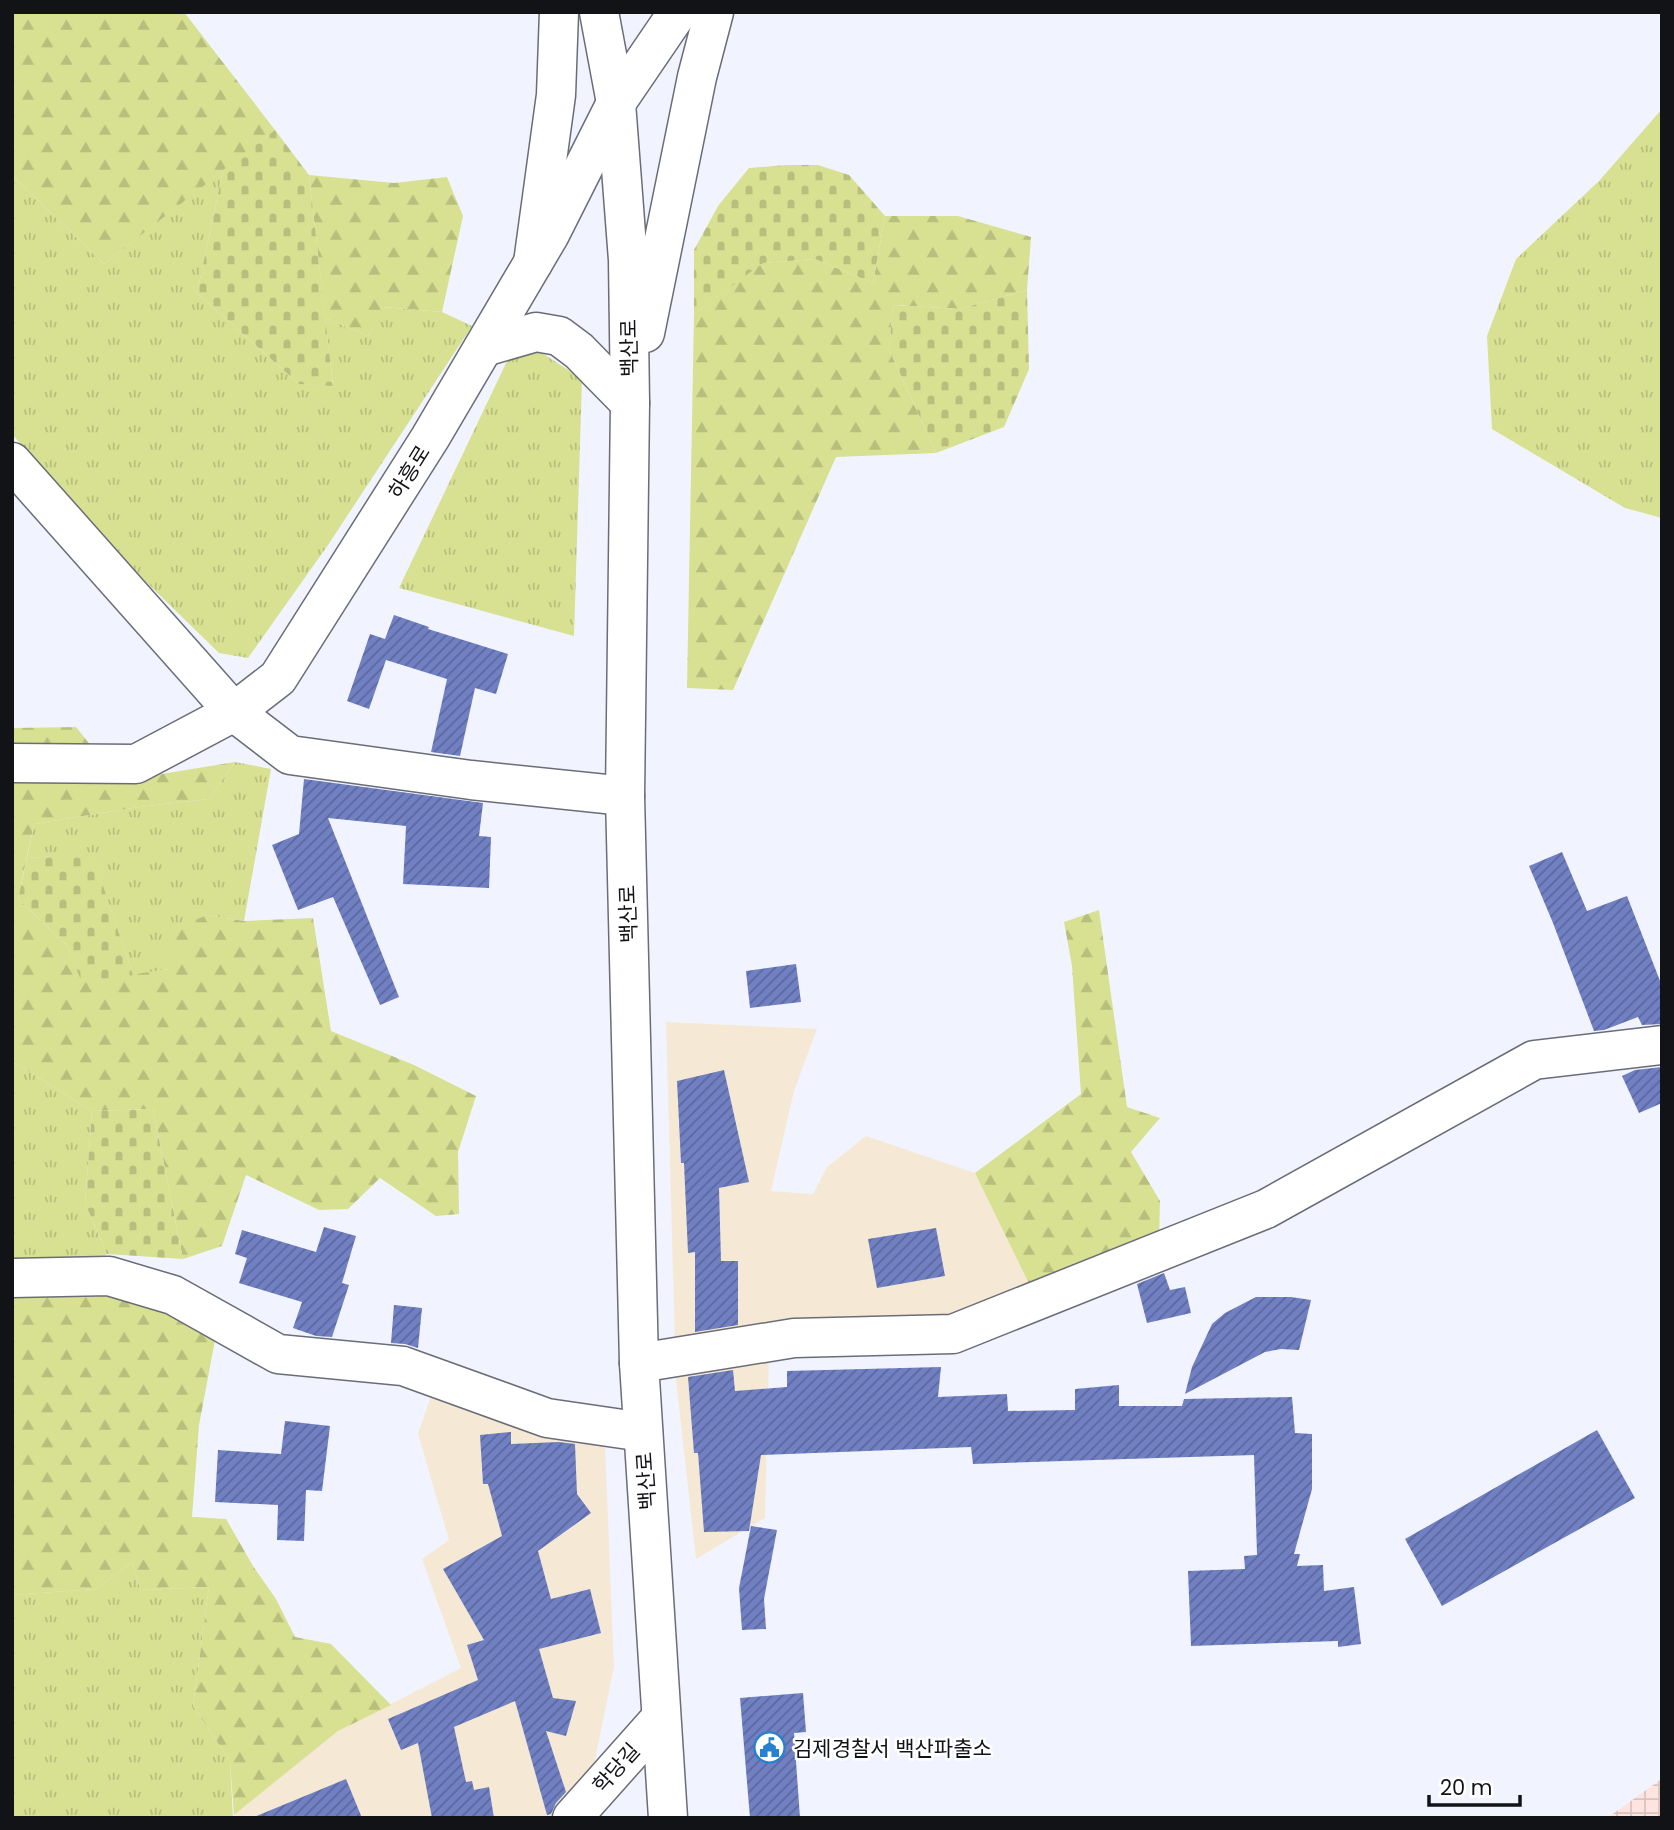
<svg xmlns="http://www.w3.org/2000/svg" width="1674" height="1830" font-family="Poppins,'Noto Sans KR',sans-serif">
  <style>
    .commercial { fill: #f5e9d5 }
    .industrial { fill: url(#industrial-grid) }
    .grass { fill: url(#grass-tufts) }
    .forest { fill: url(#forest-firs) }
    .cemetery { fill: url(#cemetery-stones) }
    .building { fill: url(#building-hatch) }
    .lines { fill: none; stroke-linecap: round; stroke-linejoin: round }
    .minor-casing { stroke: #6a6d77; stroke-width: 41 }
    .major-casing { stroke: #6a6d77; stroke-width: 41 }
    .minor { stroke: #fff; stroke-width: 38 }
    .major { stroke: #fff; stroke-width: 38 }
    .labels { text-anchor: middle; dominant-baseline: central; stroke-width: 5; stroke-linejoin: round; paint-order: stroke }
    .street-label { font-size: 21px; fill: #121317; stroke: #fff }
    .poi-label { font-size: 21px; fill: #121317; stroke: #fff; text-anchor: start }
  </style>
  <defs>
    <pattern id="industrial-grid" width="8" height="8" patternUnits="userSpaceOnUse" patternTransform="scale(1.75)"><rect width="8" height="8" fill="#fee4df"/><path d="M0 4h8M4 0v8" fill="none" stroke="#d9c3bf"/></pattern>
    <pattern id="grass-tufts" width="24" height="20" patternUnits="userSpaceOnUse" patternTransform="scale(1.75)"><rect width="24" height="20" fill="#d8e092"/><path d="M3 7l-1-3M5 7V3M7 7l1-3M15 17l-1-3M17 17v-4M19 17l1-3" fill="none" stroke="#b8bf7d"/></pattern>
    <pattern id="forest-firs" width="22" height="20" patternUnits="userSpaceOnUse" patternTransform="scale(1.75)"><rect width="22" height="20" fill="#d8e092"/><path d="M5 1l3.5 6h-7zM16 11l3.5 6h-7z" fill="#b8bf7d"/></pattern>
    <pattern id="cemetery-stones" width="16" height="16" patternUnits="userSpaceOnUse" patternTransform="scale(1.75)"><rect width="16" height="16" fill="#d8e092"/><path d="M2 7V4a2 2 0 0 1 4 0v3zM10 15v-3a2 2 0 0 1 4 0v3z" fill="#b8bf7d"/></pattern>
    <pattern id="building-hatch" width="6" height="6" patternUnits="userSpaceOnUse" patternTransform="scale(1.75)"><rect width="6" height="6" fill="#7180c2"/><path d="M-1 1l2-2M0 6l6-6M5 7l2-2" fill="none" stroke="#5b689d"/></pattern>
  </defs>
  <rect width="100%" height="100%" fill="#f1f4fe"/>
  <g class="commercial">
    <polygon points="666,1022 817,1029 794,1091 771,1191 813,1194 827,1167 866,1136 975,1173 1034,1294 964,1344 769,1353 765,1518 696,1559 676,1380"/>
    <polygon points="432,1393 605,1445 614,1667 583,1818 233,1818 234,1815 338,1731 461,1668 422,1559 449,1540 418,1434"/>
  </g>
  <polygon class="industrial" points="1660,1780 1662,1783 1662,1818 1607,1818"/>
  <g class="grass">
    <polygon points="1662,109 1662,518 1625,508 1492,429 1487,336 1516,259 1599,181"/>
    <polygon points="223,170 197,293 299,384 333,385 325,318 369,336 382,307 442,312 472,326 328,545 248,658 219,653 99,536 12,434 12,175 104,264"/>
    <polygon points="539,351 582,379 574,636 399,588 508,359"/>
    <polygon points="235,762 271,769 244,921 208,915 170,969 133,975 92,854 27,858 34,824 139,807 209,799"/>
    <polygon points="12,1061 92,1111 85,1203 107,1254 93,1262 12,1264"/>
    <polygon points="132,1562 141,1590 209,1587 193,1706 230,1761 233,1818 12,1818 12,1595 96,1589"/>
  </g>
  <g class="forest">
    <polygon points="12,12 184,12 275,130 104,264 12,175"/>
    <polygon points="309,175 394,183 447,177 463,216 442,312 383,307 369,336 325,318"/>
    <polygon points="885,216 958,216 1031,237 1027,290 960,309 893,305 889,349 936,453 836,457 733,690 687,688 694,314 762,263 815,259 873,283"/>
    <polygon points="76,727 119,781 235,762 209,799 139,807 34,824 18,899 67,945 82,982 169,969 170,929 208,915 244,921 313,918 331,1031 414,1065 476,1096 458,1152 459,1214 436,1216 380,1178 348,1209 319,1210 246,1175 222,1246 183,1259 153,1109 92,1111 12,1061 12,728"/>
    <polygon points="1099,910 1127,1107 1160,1118 1131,1152 1160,1201 1159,1242 1034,1294 975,1173 1081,1094 1072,966 1064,922"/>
    <polygon points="36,1288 115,1290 216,1335 199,1425 192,1517 226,1519 253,1566 276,1599 295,1637 331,1644 391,1705 338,1731 234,1815 230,1761 193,1706 209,1587 141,1590 132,1562 96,1589 12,1595 12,1298"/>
  </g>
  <g class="cemetery">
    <polygon points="275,130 309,175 333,386 299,384 197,293 223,170"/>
    <polygon points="787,165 818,165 849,175 885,216 873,283 815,259 763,263 694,314 694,250 718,206 749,168"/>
    <polygon points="1027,290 1029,369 1004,427 936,453 889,349 893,305 960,309"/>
    <polygon points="92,853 133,975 82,983 67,945 18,899 27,858"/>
    <polygon points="153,1109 183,1259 107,1254 85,1203 92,1111"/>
  </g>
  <g class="building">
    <polygon points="394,615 429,627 428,629 508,654 496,694 475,688 460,756 431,752 447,679 386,660 369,709 347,701 370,634 385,639"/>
    <polygon points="304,779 483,803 479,836 491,837 489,888 403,884 406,826 328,818 399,997 380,1005 333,897 298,910 272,845 299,834"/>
    <polygon points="1562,852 1587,911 1627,896 1662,986 1662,1024 1642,1025 1638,1017 1604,1030 1594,1031 1553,923 1529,866"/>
    <polygon points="796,964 801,1002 750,1008 746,971"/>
    <polygon points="1662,1067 1662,1103 1639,1113 1622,1076 1635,1070"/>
    <polygon points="724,1070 749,1182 719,1188 721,1261 738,1261 738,1325 695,1332 695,1252 688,1253 684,1163 681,1163 677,1081"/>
    <polygon points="324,1227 356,1236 342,1283 349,1285 332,1337 316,1336 293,1328 302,1302 239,1283 247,1258 235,1254 242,1230 316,1252"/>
    <polygon points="936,1228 945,1276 877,1288 868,1239"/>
    <polygon points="1164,1273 1170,1290 1185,1287 1191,1313 1147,1323 1137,1284"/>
    <polygon points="1256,1297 1291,1297 1311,1300 1299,1350 1281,1349 1265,1352 1185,1394 1192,1367 1212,1324 1225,1313"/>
    <polygon points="394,1305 422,1308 418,1348 405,1344 391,1343"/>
    <polygon points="941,1367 938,1397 1007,1394 1008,1411 1075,1410 1075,1389 1119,1385 1119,1406 1182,1406 1184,1399 1292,1397 1295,1433 1312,1434 1312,1489 1294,1554 1300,1554 1297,1566 1323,1565 1324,1591 1354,1587 1361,1644 1338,1647 1338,1641 1191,1646 1188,1571 1245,1569 1244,1556 1257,1555 1254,1455 973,1464 971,1447 761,1455 749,1531 704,1532 698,1453 694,1453 688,1377 733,1370 735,1391 787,1387 787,1371"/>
    <polygon points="285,1421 330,1426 322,1491 306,1490 304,1541 277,1540 278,1505 215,1502 218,1450 281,1454"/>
    <polygon points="1597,1430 1635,1498 1442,1606 1405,1539"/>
    <polygon points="511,1432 511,1444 559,1442 575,1444 577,1494 591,1513 538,1551 551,1599 590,1589 601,1633 539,1649 553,1698 576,1701 566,1736 546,1731 566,1792 556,1803 551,1814 547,1815 515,1701 454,1727 466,1782 472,1781 474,1790 489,1787 494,1818 432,1818 418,1743 401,1750 388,1719 478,1680 467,1645 484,1640 443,1569 502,1536 488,1484 483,1484 480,1435"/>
    <polygon points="751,1526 777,1530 764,1599 766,1629 742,1630 739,1588"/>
    <polygon points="803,1693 806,1732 794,1733 800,1818 750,1818 740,1698"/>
    <polygon points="346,1779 362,1818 254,1818 254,1817"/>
  </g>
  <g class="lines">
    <defs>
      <g id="minor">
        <polyline points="12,462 234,712 290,755 471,780 625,796"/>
        <polyline points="12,763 136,764 234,712 278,678 430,438 550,234 616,103 678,12"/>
        <polyline points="12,1278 109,1276 173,1295 278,1354 403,1366 547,1418 643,1432"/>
        <polyline points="639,1363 794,1338 953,1334 1266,1209 1534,1060 1662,1045"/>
        <polyline points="572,1818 661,1718"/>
      </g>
      <g id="major">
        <polyline points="599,12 616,103 628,260 630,403 625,796 639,1363 668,1818"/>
        <polyline points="533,263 556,95 559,12"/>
        <polyline points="645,333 697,77 714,12"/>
        <polyline points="484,347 536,332 559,336 579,351 630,403"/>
      </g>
    </defs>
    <use href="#minor" class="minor-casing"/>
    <use href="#major" class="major-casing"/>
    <use href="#minor" class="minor"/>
    <use href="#major" class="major"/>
  </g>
  <defs>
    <symbol id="civic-ring" viewBox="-11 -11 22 22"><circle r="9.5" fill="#fff" stroke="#2781cf" stroke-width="1.5"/><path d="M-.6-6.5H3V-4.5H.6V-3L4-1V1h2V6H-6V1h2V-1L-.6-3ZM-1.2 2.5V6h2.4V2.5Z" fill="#2781cf"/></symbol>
  </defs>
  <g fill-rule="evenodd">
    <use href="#civic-ring" x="752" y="1730" width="35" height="35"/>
  </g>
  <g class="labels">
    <g class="street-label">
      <text transform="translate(629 348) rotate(-91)">백산로</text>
      <text transform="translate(409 472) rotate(-58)">하흥로</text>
      <text transform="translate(628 914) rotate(-92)">백산로</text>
      <text transform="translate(646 1481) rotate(-94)">백산로</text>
      <text transform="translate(616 1768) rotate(-48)">학당길</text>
    </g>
    <g class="poi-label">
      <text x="793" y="1748">김제경찰서 백산파출소</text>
    </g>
  </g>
  <rect width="1674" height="1830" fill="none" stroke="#121317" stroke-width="28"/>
  <path d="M1429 1795v10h91v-10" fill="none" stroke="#121317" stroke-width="3.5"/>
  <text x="1440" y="1795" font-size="21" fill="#121317" stroke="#ffffff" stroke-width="5" paint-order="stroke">20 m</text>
</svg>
